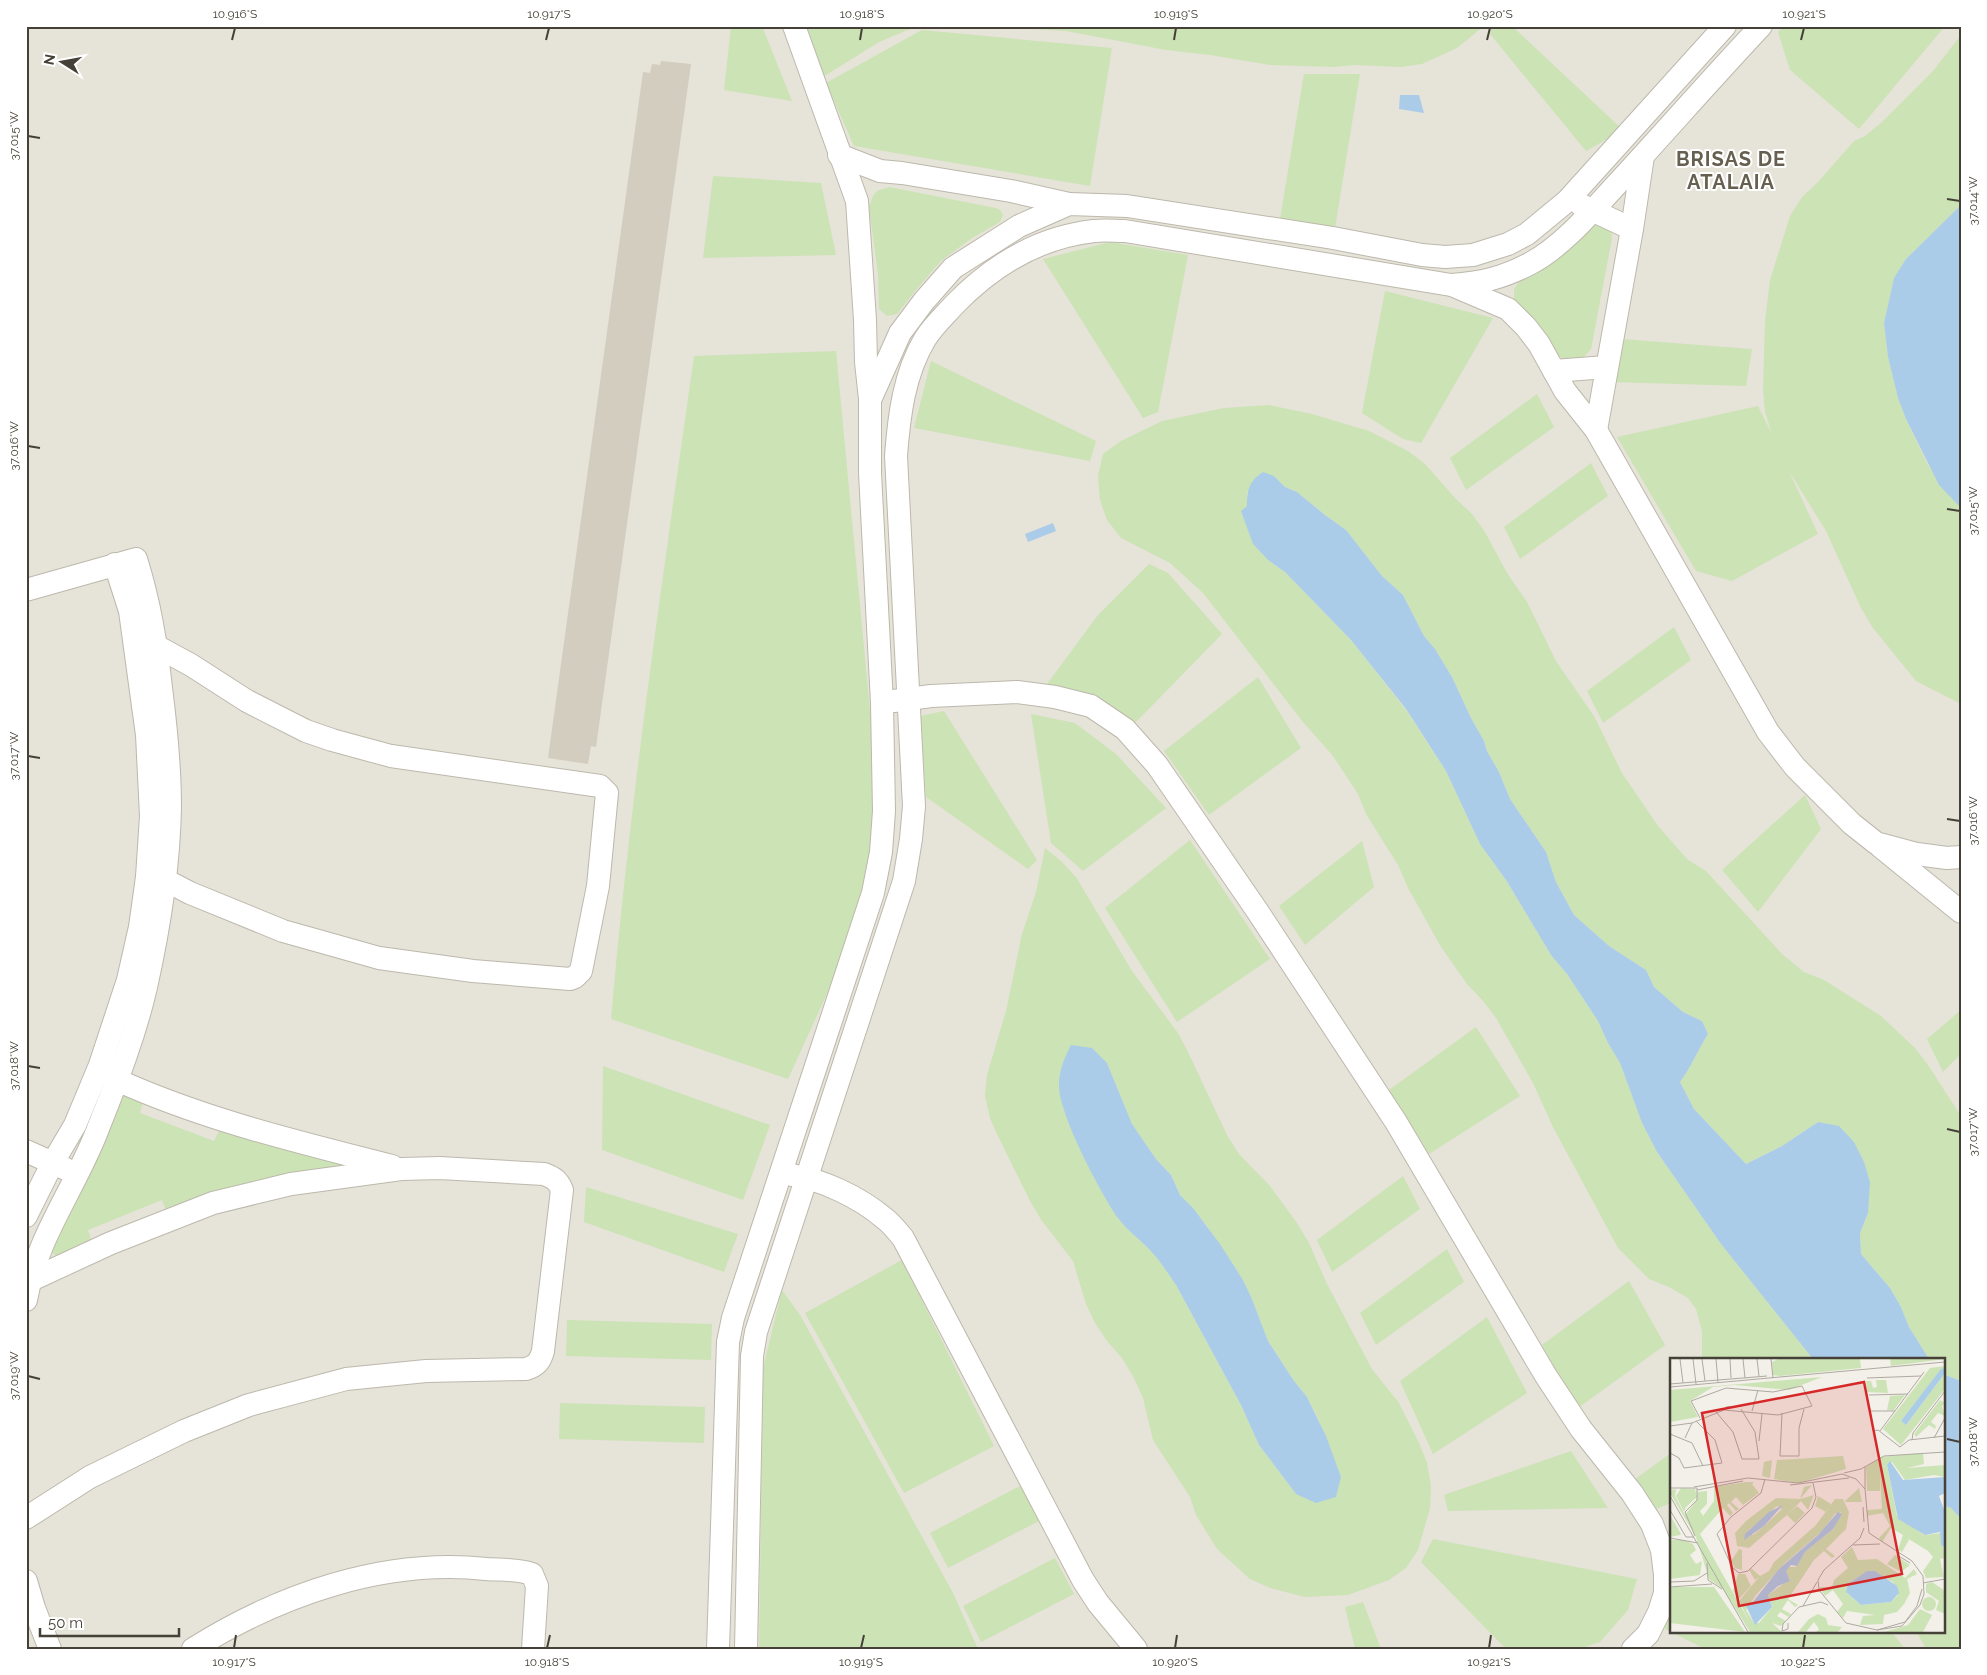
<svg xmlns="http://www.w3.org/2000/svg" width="1987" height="1675" font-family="Raleway,sans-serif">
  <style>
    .residential { fill: #e6e3d8; fill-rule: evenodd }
    .green { fill: #cce3b6; fill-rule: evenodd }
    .water { fill: #abcce9 }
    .building { fill: #d3cdbf }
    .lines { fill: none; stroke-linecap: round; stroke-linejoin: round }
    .minor-casing { stroke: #bdb8ac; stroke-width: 24 }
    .minor { stroke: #fff; stroke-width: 22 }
    .ticks { fill: none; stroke: #464138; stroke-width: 2 }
    .labels { text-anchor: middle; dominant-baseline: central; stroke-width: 4; stroke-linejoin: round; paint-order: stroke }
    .district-label { font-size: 20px; font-weight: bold; letter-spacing: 1px; fill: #676050; stroke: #fff }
    .inset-road { fill: none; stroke: #aeaaa2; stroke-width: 1 }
    .view { fill: #d62828; fill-opacity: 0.15; stroke: #d62828; stroke-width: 2.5 }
    .inset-edge { fill: none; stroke: #464138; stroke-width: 2.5 }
    .neatline { fill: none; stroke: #464138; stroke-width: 2 }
    .ticks-label { font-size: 12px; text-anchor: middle; fill: #464138 }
  </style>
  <rect width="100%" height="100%" fill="#f3f0e9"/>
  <path class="residential" d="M26,26H1961V1649H26ZM1671,1359H1943V1631H1671Z"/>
  <g class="green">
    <polygon points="731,26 762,26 792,101 724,90"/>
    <polygon points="802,26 917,26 879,42 823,77"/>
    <polygon points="980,26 1484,26 1457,48 1422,64 1401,67 1355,65 1333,67 1270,65 1210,55 1166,50 1066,31"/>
    <polygon points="1492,26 1512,26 1623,130 1586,151 1490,34"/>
    <polygon points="1784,26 1945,26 1859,129 1790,70 1778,32"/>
    <polygon points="922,30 1112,48 1090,186 854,146 826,83"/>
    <polygon points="1961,35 1961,205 1906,259 1894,279 1884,323 1888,357 1898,398 1906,419 1928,465 1961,508 1961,704 1916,681 1873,628 1861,608 1826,531 1789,471 1818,534 1732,581 1696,571 1617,437 1758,406 1772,434 1765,412 1763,389 1765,321 1770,280 1790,216 1802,197 1818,182 1854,141 1865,136 1882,122 1933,71"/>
    <polygon points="1304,74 1360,74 1335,228 1280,219"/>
    <polygon points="713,176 821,183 836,255 703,258"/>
    <polygon points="889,187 996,208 1000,210 1003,215 1000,222 972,238 941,261 915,291 897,314 887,316 879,309 878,274 869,207 873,196 877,191"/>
    <polygon points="1595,225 1599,225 1611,231 1612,238 1591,349 1583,358 1565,359 1560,357 1536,325 1514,303 1514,289 1521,279 1553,263"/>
    <polygon points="1110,242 1188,255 1158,412 1143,418 1043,259"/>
    <polygon points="1385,291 1493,318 1421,443 1403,439 1362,413"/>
    <polygon points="1621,339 1752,349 1746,386 1610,382"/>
    <path d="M836,351L871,721L876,807L869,877L842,961L788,1079L611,1019C630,797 663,576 694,356Z"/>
    <polygon points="931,361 1096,441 1090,461 914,428"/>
    <polygon points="1537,394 1554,427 1466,490 1450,458"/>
    <path d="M1269,405L1312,414L1369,431L1408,451L1425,464L1456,499L1472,514L1485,532L1507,573L1527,602L1556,661L1594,716L1622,773L1658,826L1688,860L1706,871L1782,954L1804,972L1824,980L1881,1016L1915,1048L1928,1065L1961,1116V1381L1943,1374V1359H1929L1909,1327L1901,1307L1890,1288L1861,1254L1860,1233L1868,1213L1818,1122L1782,1146L1746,1164L1694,1109L1680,1082C1691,1067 1698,1050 1708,1034L1702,1021L1683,1012L1654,987L1646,970L1609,946L1574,915L1556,882L1546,852L1510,799L1499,772L1487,751L1484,741L1471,718L1452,677L1435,649L1424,636L1403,595L1382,576L1346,530L1325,515L1297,492L1285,487L1274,476L1247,492V506L1268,560L1285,572L1351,640L1406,710L1446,771L1480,844L1506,880L1551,955L1567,974L1598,1021L1608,1043L1620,1063L1642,1123L1657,1152L1721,1244L1813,1359H1702V1331L1696,1309L1688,1298L1669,1287L1649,1279L1618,1248L1553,1127L1533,1083L1496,1018L1483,1001L1467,984L1441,947L1408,888L1398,865L1366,814L1358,794L1333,756L1303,722L1203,593L1170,563L1121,538L1107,520L1100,500L1098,476L1103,454L1121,441L1162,421L1224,408Z"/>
    <polygon points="1591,463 1608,496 1520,559 1504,527"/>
    <polygon points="1149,564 1168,573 1222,634 1135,723 1047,684 1098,615"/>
    <polygon points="1674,627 1691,660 1603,723 1587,691"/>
    <polygon points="1258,677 1301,748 1209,815 1164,751"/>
    <polygon points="944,711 1037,860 1028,869 926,797 920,716"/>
    <polygon points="1031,714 1075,723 1116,754 1166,808 1083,871 1051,843"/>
    <polygon points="1805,795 1821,829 1758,912 1722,870"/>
    <polygon points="1190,840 1270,959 1177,1022 1105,908"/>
    <polygon points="1362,841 1374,887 1305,945 1279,906"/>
    <path d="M1045,848L1061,861L1076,877L1132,971L1178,1033L1188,1052L1227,1135L1239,1154L1270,1186L1297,1223L1309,1243L1327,1284L1372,1369L1399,1403L1419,1443L1427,1463L1431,1486L1430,1508L1418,1550L1406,1568L1389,1580L1348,1595L1305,1597L1270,1588L1250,1579L1217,1549L1196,1515L1190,1497L1153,1440L1143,1398L1134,1378L1122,1358L1107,1341L1095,1323L1086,1304L1073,1261L1042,1221L1030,1201L996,1132L990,1118L985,1096L987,1075L1006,1011L1022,934L1036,892ZM1107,1063L1132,1124L1156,1159L1171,1175L1180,1195L1207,1226L1243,1280L1252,1299L1268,1341L1294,1381L1307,1397L1317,1416L1341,1477L1296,1494L1259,1445L1241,1405L1176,1285C1167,1272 1159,1259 1148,1248C1138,1238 1126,1229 1118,1217C1095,1185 1078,1145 1063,1107Z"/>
    <polygon points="1961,1010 1961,1054 1943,1072 1927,1039"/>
    <polygon points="1476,1027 1520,1096 1429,1154 1389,1090"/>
    <polygon points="603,1066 770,1125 743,1200 602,1150"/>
    <polygon points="124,1092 144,1098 140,1113 214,1141 220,1129 344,1165 343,1172 167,1213 162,1200 88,1230 92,1243 58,1258 51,1251"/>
    <polygon points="1403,1176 1420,1209 1332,1272 1317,1240"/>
    <polygon points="586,1187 738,1234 724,1272 584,1222"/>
    <polygon points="1447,1249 1464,1282 1376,1345 1360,1313"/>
    <polygon points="902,1260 994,1446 904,1493 805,1313"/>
    <polygon points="1629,1281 1665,1345 1578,1408 1542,1345"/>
    <polygon points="782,1290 800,1315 953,1593 978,1649 759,1649 763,1368"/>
    <polygon points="1487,1317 1527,1393 1433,1454 1400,1381"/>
    <polygon points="567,1320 712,1324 711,1360 566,1356"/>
    <polygon points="560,1403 705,1407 704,1443 559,1439"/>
    <polygon points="1571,1451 1608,1508 1448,1511 1444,1495"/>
    <polygon points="1671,1453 1671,1503 1649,1512 1634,1480"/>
    <polygon points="1022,1485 1041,1520 948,1568 930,1533"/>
    <polygon points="1943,1505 1951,1508 1961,1519 1961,1649 1926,1649 1916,1631 1943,1631"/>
    <polygon points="1433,1539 1637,1579 1628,1610 1600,1642 1579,1649 1506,1649 1421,1562"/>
    <polygon points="1055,1558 1074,1594 981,1642 963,1606"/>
    <polygon points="1671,1587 1671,1631 1891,1631 1905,1649 1705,1649 1665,1629"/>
    <polygon points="1363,1602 1381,1649 1355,1649 1345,1607"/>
  </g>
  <g class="water">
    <polygon points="1400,95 1419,95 1424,113 1399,109"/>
    <polygon points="1961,205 1961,508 1939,485 1906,419 1898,398 1888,357 1884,323 1894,278 1906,259"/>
    <path d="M1263,472L1274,476L1285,487L1297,492L1325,515L1346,530L1382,576L1403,595L1424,636L1435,649L1452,677L1471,718L1484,741L1487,751L1499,772L1510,799L1546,852L1556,882L1574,915L1609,946L1646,970L1654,987L1683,1012L1702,1021L1708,1034C1698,1050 1691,1067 1680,1082L1694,1109L1746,1164L1782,1146L1818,1122L1839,1126L1854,1142L1864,1162L1870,1182L1868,1213L1860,1233L1861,1254L1890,1288L1901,1307L1909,1327L1929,1359H1813L1721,1244L1657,1152L1642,1123L1620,1063L1608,1043L1598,1021L1567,974L1551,955L1506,880L1480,844L1446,771L1406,709L1351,640L1285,572L1268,560L1253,544L1241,511L1247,506C1247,490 1249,481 1263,472Z"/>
    <polygon points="1053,523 1056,531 1028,542 1025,534"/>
    <path d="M1071,1045L1092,1048L1107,1063L1132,1124L1156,1159L1171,1175L1180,1195L1193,1208L1220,1244L1243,1280L1252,1299L1268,1341L1294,1381L1307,1397L1326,1436L1341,1477L1336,1497L1316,1503L1296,1494L1259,1445L1241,1405L1176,1285C1167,1272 1159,1259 1148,1248C1138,1238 1126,1229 1118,1218C1101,1194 1058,1113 1059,1085C1059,1070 1064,1059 1071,1045Z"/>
    <polygon points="1943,1374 1961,1381 1961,1519 1951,1508 1943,1505"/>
  </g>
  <polygon class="building" points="661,61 691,64 596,747 591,746 588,764 548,758 643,72 650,73 652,64 660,65"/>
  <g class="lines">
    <defs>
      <g id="minor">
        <polyline points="794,26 857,201 865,320 866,362 870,399"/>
        <polyline points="839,155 880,171 902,173 1011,191 1069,204"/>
        <polyline points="1581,205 1632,229"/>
        <polyline points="1454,286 1508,309 1526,327 1539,344 1565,391 1596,430 1768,732 1795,767 1852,824 1876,843 1917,854 1947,858 1961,857"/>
        <polyline points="1554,371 1606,367"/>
        <polyline points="1596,430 1632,229 1643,156"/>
        <path d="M26,590L136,559C150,604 156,642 161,688C166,727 170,768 170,807C169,867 159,929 146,987C135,1035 117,1081 99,1126C77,1186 37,1235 26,1300"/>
        <polyline points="894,701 931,696 1017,692 1055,697 1091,706 1125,729 1157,765 1258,912 1396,1122 1546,1376 1581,1429 1632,1493 1652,1524 1662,1550 1665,1575 1665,1593 1659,1612 1648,1634 1633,1649"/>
        <polyline points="1881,847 1961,912"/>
        <polyline points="147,877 165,880 190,893 283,931 379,958 473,971 570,979 575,977 581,971 598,886 607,793 600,786 391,756 332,740 306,731 247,701 191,665 156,646"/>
        <path d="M117,1080C205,1120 299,1142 392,1166"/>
        <polyline points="26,1151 66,1169"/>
        <path d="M792,1175C823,1180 859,1197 884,1218C891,1223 897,1231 903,1238L1083,1580L1098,1603L1136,1649"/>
        <polyline points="26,1216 52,1164 75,1125 100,1065 128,980 140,927 147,877 151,816 147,735 130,611 115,564"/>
        <path d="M26,1518L90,1477L184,1431L249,1405L346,1379L426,1371L526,1369C536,1366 540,1362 543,1351L562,1190C558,1180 554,1178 544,1174L440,1168L401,1169L291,1184L213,1203L111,1243L31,1280"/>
        <polyline points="26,1581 34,1608 50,1649"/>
        <path d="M193,1649C279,1595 384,1558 486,1569C501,1570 518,1569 532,1574L537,1586L533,1649"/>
        <polyline points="718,1649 728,1342 733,1318 873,893 881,852 884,811 882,703 870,473 870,400 900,333 924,301 953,268 1019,226 1069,204 1127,206 1333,238 1422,255 1445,257 1473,255 1508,244 1527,234 1567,201 1725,26"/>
        <path d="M746,1649L752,1356L756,1332L904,881L911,839L914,806L896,456C899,416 904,374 925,339C933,326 945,315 955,304C993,265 1040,237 1094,231C1104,230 1115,231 1125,231L1451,285C1481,283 1503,278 1531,263C1563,246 1592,211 1617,184C1665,132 1712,78 1761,26"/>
      </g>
    </defs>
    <use href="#minor" class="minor-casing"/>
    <use href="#minor" class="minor"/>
  </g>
  <path class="ticks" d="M232,40L235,28M546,40L549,28M860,40L862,28M1174,40L1176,28M1487,40L1490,28M1801,40L1804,28M28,136L40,138M1947,199L1960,201M28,446L40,448M1947,509L1960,511M28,756L40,758M1947,819L1960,821M28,1066L40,1068M1947,1129L1960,1132M28,1376L40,1379M1947,1439L1960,1442M234,1648L236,1635M547,1648L550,1635M861,1648L864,1635M1175,1648L1177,1635M1489,1648L1491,1635M1803,1648L1805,1635"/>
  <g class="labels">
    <g class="district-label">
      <text x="1731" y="159">BRISAS DE<tspan x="1731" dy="23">ATALAIA</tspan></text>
    </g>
  </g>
  <g transform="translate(1670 1358)">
    <rect width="275" height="275" fill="#f3f0e9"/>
    <path d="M108,1H190L191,10L110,18L103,17L102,4ZM220,1H275L221,8ZM275,8L231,63L236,67L275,15V31L231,87L213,71L260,10ZM152,19L119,32L65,27L43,29L20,43L28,59L0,64V32ZM206,22H216L218,35L197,34L196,23H201L203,30L207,29ZM235,37L224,52H217L220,38ZM270,42L275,45L272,48L275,58L268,55L261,64L266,68L265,71L259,67L246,79L244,76ZM253,95L254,106L237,110L275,107V119L264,117L235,122L222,104L217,107L227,158L254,177L272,175L275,200L270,201L274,219L256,220L253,213L263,199L258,193L237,180L239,182L232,194L228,192L233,177L221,170L212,184L209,180L220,168L213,155L197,158V152L212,151L210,116V133H197L196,109L211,99ZM173,98L176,111L129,125L104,121L107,102ZM102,102L100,120L92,118L94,104ZM76,124H84L82,126L89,135L73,147L66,139L61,144L69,151L66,153L59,145L57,147L63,155L60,158L53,150L30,176L79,263L69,243L89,219L85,222L79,212L81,210L90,218L99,213L104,204L146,167L165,141H173L179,154L176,171L156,191L165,198L162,200L154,193L144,202L118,241L128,247L125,249L118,242L112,251L121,256L119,259L110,254L107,258L116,263L111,268L102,265L112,274H97L99,271L97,274H80L53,231L39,221L26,179L0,135V132L6,131L5,138L15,157L27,142V134L37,133V146L30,153L33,158L44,143V129ZM171,154L163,171L135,194L126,209H119L114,215L120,221L98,237L102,249L89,265H84L76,252L86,237L114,206L152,173L165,156ZM142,127L130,141L144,137L138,152L131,143L118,156L127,148L135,155L125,165L117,157L79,190L67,188L65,175L76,163L106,140L130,141L134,129ZM107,148L112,151L94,168L83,177L78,173ZM11,130L25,131L27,139L16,149L14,154L6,138ZM189,130L192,144H176L175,143ZM148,138L161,146L156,154L145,148ZM0,157L11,176L10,177L0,179ZM0,182H14L23,186L26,192L20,197L26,206L32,203L30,217L0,221ZM182,189L188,202L207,201L235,220L244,211L247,216L237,221L240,235L234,246L227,254L214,257L213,266L190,267L193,258L205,257L177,253L173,260L167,254L173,246L163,232L155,238L149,229H162L164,222L178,210L171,199ZM198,213L223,224L228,237L221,244L191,247L177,235L178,226ZM69,191L72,192V212L65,210L61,203ZM225,197L240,207L231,214L217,206ZM68,216H75L81,228L68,242L63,233ZM262,224L275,233V256L266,252L269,243L256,234V226ZM3,229H44L75,274L0,265V231ZM252 246a7 7 0 1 1 14 0a7 7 0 1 1-14 0ZM250,251L262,257L253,274H214L238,267ZM148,256L156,260L158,267L172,269L168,274H146L149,271L144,264L136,274H128L139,261Z" fill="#cce3b6" fill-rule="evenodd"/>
    <path d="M275,10V15L236,67L231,63L271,11ZM220,103L233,122L275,119V135L269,138L275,154L274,189L271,187L270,174L255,177L228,161L217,107ZM113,147L94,168L74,182L75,176L99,154ZM168,154L172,156L163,171L135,194L127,208L121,207L116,213L120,223L108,228L98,237L102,249L85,267L76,248L82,245L109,211L148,177ZM197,213H205L227,228L229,235L221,244L191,247L176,234L178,226Z" fill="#abcce9"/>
    <path class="inset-road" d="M10,1L13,25M23,1L26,26M32,1L35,23M46,1L48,24M60,1L61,20M73,1L75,20M87,1L89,18M101,1L103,20M197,20L251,18M0,26L97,18M0,29L275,4M199,37L238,36M56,49L72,48M82,53L88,32M201,53H225M46,54L63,74L72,101H89L85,74L71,51M112,55L110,98H129V70L134,51M0,68L22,65L54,52L108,57L142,48L132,28L103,34L56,30L21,43L30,60M204,73L208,72L230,89L239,82L275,78M210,73L254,14M0,76L22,85L33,108M15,80L22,65M264,80L275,60M242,82L243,75L275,33M89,83L92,56M0,95L9,100L14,110L52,105L45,82L26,63M174,115L191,111L214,98L275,94M95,121L91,135L61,159L47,176L62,209L69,215L78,213L142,150L146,139L143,125M120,127L179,120M24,129L78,120L128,125L172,116L186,121L195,131L199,175L242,203L253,218L254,236L250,247L232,268L207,272L176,265L149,232L148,222L154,212L190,180L194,170M0,130H27V142L15,154L25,178M195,131V109M27,132L73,123M0,138L78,274M193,149L194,164M0,152L16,179H24M0,180L28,185M183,187L210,186M227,197L240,205M37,205L38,222L52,231M0,224L24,223L37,215M253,225L275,221M0,229L42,226M133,248L147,224M118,265V271L112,273L113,266L129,249L151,244L158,247M207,272L235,264L247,248L252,231"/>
    <path class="view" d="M194,24L232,216L69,248L32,55Z"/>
    <rect width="275" height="275" class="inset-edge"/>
  </g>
  <rect width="1987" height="1675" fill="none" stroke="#ffffff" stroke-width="55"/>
  <g transform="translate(62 62) rotate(281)" stroke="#ffffff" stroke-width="4" paint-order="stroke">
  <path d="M0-4L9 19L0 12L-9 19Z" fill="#464138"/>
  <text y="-8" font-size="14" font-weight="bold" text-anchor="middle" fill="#464138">N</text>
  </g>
  <path d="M40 1628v8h139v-8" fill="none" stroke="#464138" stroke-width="2.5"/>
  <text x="48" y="1628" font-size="15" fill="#464138" stroke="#ffffff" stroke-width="4" paint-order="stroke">50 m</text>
  <rect x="28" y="28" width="1932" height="1620" class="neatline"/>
  <g class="ticks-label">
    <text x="235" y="18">10.916°S</text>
    <text x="549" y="18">10.917°S</text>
    <text x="862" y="18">10.918°S</text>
    <text x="1176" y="18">10.919°S</text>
    <text x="1490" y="18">10.920°S</text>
    <text x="1804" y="18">10.921°S</text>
    <text transform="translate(14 136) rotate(-90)" y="4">37.015°W</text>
    <text transform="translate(1973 201) rotate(-90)" y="4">37.014°W</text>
    <text transform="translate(14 446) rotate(-90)" y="4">37.016°W</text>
    <text transform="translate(1973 511) rotate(-90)" y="4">37.015°W</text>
    <text transform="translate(14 756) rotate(-90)" y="4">37.017°W</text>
    <text transform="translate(1973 821) rotate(-90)" y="4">37.016°W</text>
    <text transform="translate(14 1066) rotate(-90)" y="4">37.018°W</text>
    <text transform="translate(1973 1132) rotate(-90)" y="4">37.017°W</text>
    <text transform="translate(14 1376) rotate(-90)" y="4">37.019°W</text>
    <text transform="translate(1973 1442) rotate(-90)" y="4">37.018°W</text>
    <text x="234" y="1666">10.917°S</text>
    <text x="547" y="1666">10.918°S</text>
    <text x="861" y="1666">10.919°S</text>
    <text x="1175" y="1666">10.920°S</text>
    <text x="1489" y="1666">10.921°S</text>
    <text x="1803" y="1666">10.922°S</text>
  </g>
</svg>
